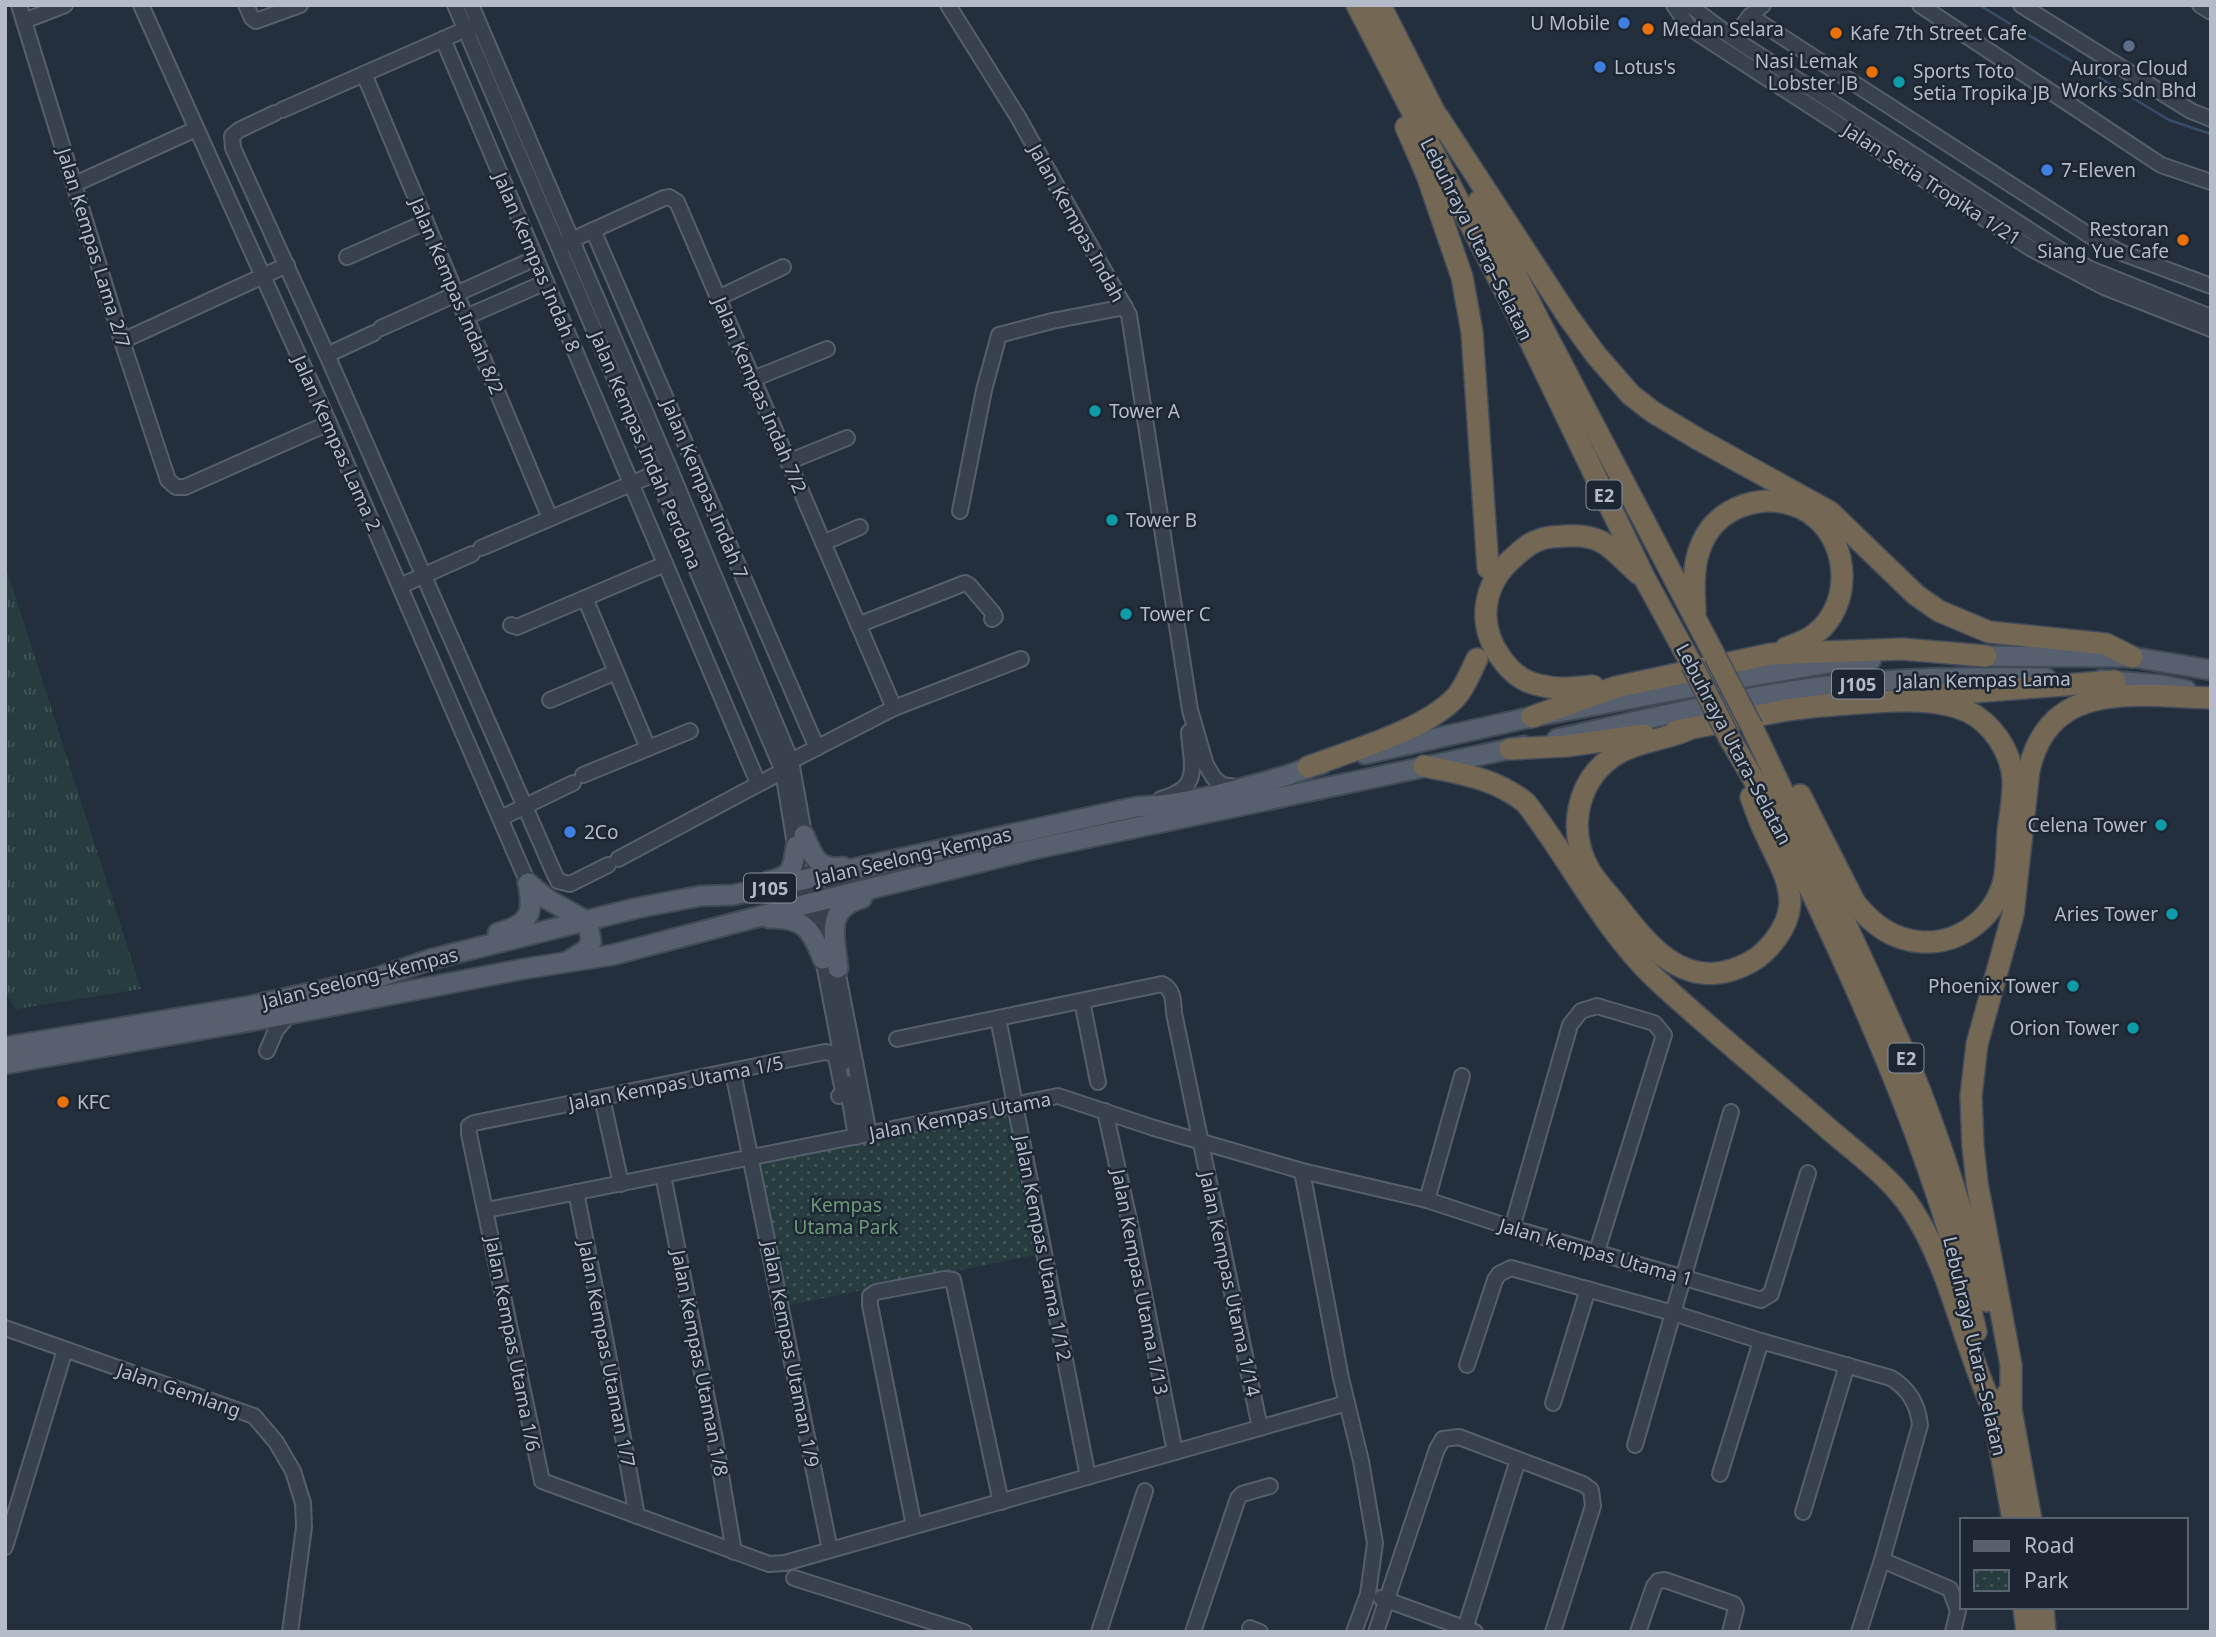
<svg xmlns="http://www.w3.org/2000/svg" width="2216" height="1637" font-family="'Noto Sans',sans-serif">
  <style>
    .grass { fill: url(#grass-tufts) }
    .park { fill: url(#park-dots) }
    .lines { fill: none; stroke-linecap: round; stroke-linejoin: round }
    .stream { stroke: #394c67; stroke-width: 2.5 }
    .minor-casing { stroke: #565f6c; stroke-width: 18 }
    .major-casing { stroke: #414a57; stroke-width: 23 }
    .highway-casing { stroke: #434c59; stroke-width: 24 }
    .minor { stroke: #38414e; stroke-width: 14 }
    .major { stroke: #56606e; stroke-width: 19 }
    .highway { stroke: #746855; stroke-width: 21 }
    .highway-bridge-casing { stroke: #434c59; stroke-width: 24; stroke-linecap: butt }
    .highway-bridge { stroke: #746855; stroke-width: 21 }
    .shop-dot { fill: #3f7fe0; stroke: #1d2633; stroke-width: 2.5 }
    .food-dot { fill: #e8710a; stroke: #1d2633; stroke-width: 2.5 }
    .service-dot { fill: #5c6f8a; stroke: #1d2633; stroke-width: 2.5 }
    .culture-dot { fill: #0f9aa8; stroke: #1d2633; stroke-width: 2.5 }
    .labels { text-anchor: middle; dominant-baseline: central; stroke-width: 5; stroke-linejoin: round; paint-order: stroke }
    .shield { fill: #1d2633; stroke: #878f9c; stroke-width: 2 }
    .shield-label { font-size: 18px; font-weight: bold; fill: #b4bcc9 }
    .poi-label { font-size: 19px; fill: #b4bcc9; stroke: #1d2633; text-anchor: start }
    .street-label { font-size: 19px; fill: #b4bcc9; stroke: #1d2633 }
    .park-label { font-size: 19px; fill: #6b9a76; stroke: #1d2633 }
  </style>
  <defs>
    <pattern id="grass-tufts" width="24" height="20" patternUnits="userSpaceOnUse" patternTransform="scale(1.75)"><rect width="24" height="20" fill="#263c3f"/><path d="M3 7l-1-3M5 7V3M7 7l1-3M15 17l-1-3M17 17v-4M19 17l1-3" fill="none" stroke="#435659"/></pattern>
    <pattern id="park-dots" width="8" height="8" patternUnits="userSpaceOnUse" patternTransform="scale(1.75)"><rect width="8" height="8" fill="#263c3f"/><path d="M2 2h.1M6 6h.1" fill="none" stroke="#435659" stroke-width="1.8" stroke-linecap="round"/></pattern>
  </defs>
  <rect width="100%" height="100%" fill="#242f3e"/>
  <polygon class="grass" points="5,564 141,989 16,1009 5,993"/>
  <polygon class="park" points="1016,1105 1044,1253 781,1307 751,1157"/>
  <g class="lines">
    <polyline class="stream" points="1979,5 2169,120 2211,134"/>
    <defs>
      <g id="minor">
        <polyline points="19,5 122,341 168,480 176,487 185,487 329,423"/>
        <polyline points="141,5 329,423 528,883"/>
        <polyline points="246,5 252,18 256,21 300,5"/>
        <polyline points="455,5 783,771 801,882 823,959 843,1063"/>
        <polyline points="471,5 669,467 791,761 804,834"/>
        <polyline points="948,5 1018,117 1129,315 1190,710 1206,765 1214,778 1222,785 1236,787"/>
        <polyline points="1674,5 1689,27 1702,36 2030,248 2104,287 2211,329"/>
        <polyline points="1689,5 1733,38 2088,268 2211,317"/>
        <polyline points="1920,5 2161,165 2211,182"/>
        <polyline points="2021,5 2191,111 2211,119"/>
        <polyline points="2200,5 2211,12"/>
        <polyline points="1750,16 2095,239 2122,253 2211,286"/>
        <polyline points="24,21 65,5"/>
        <polyline points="1733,38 1750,16 1763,5"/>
        <polyline points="443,39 758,783"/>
        <polyline points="364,74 550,518"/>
        <polyline points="282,110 473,26"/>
        <polyline points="275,113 239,130 232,136 233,148 327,355 554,873 558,881 570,884 608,865"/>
        <polyline points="75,184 196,129"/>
        <polyline points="593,230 817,748"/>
        <polyline points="565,243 664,198 669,197 677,202 894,708"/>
        <polyline points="347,257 426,222"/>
        <polyline points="718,298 783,267"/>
        <polyline points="466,317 546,282"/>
        <polyline points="381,328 536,258"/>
        <polyline points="122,341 287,265"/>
        <polyline points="327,355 374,333"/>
        <polyline points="753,379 827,349"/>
        <polyline points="788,462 847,438"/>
        <polyline points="960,511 984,390 999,335 1052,321 1125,307"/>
        <polyline points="823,543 860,527"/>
        <polyline points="481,548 661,471"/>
        <polyline points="400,586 472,554"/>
        <polyline points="585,598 648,748"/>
        <polyline points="511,625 517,627 665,564"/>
        <polyline points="858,625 965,583 969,585 993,613 995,617 992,619"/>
        <polyline points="550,700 616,672"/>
        <polyline points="791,761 894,708 1021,659"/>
        <polyline points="583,775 690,731"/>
        <path d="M1161,799C1203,787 1191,766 1189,732"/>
        <polyline points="501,818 573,783"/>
        <polyline points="618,859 783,771"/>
        <polyline points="812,871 830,939"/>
        <polyline points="835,959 869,1134"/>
        <polyline points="1082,1001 1098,1082"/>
        <polyline points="998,1018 1088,1477"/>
        <path d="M897,1039L1162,984C1174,990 1173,1000 1174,1013L1260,1428"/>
        <polyline points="267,1051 276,1030 290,1014"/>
        <polyline points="733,1072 830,1550"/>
        <polyline points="847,1083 856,1137"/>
        <polyline points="839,1096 843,1091 836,1057 831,1053 825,1052 474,1123 469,1126 469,1134 542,1481 769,1564 785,1563 1347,1403"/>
        <polyline points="602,1098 621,1184"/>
        <polyline points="1105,1111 1132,1233 1175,1452"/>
        <polyline points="1302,1171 1341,1378 1361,1461 1375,1543 1368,1594 1354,1632"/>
        <polyline points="663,1175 715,1439 734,1552"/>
        <polyline points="576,1192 606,1343 637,1516"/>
        <polyline points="1427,1200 1462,1076"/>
        <polyline points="487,1210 1058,1096 1154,1128 1302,1171 1427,1200 1512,1228 1761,1300 1771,1294 1808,1173"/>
        <polyline points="1512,1228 1570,1025 1581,1011 1597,1006 1654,1023 1664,1035 1597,1251"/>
        <polyline points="5,1328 254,1416 276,1442 293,1471 303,1503 304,1527 290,1632"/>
        <path d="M1467,1365L1495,1280L1499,1274L1511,1268L1673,1313L1761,1341L1891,1378C1909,1389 1918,1404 1920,1425L1882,1560L1859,1632"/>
        <polyline points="1553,1403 1588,1289"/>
        <polyline points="1635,1445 1731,1112"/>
        <polyline points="1720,1474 1761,1341"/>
        <polyline points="1803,1512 1847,1365"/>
        <polyline points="914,1526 870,1305 870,1296 876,1292 945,1279 953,1280 1001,1502"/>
        <polyline points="5,1547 65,1350"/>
        <polyline points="1882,1560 1950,1589 1958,1611 1953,1632"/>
        <polyline points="794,1578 964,1632"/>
        <polyline points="1381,1598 1475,1632"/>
        <polyline points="1250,1628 1260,1632"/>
        <polyline points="1099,1632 1145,1491"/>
        <polyline points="1193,1632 1238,1498 1242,1494 1270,1486"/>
        <polyline points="1376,1632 1437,1449 1443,1439 1459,1437 1583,1484 1591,1490 1593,1506 1553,1632"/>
        <polyline points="1464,1632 1518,1460"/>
        <polyline points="1638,1632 1654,1586 1658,1581 1665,1580 1734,1604 1736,1609 1730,1632"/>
      </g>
      <g id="major">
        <polyline points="1971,656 2132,657 2211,670"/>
        <polyline points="2101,680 2160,685 2186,690"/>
        <path d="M1557,739C1642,720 1727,700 1813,688C1890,677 1969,677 2046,678"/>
        <polyline points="1365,754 1532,717 1752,676 1828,663 1871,660"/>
        <path d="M804,835C812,855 818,871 843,867"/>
        <path d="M769,881C793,876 793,868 796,846"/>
        <polyline points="528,883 547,899 588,922 591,942 586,950 570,960"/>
        <path d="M769,918C804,917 811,929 823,959"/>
        <path d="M498,933C530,924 534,914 528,883"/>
        <path d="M838,968C835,937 824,909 862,898"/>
        <path d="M5,1047L250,1006L373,979L432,959L637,908L700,896L733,895L1136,807C1186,805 1237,790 1285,776C1298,772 1309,767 1322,764"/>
        <polyline points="5,1064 290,1014 523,969 612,955 807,904 1034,849 1524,746"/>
      </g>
      <g id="highway">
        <polyline points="1357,5 1521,322 1645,579 1692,665"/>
        <polyline points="1380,5 1443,129"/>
        <polyline points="1438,117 1567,315 1596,355 1631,395 1653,412 1698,439 1830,512 1916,595 1939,611 1989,632 2106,644 2132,657"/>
        <polyline points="1406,127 1427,175 1462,277 1472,332 1488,568"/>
        <polyline points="1479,201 1540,323 1715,656"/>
        <path d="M1695,612C1694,589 1692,565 1702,543C1720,500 1780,488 1815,517C1850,545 1852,606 1815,634C1807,641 1796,644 1786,648"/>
        <path d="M1593,686C1574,688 1558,690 1539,685C1523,682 1510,671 1501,658C1477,625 1482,585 1513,558C1521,551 1529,543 1539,540C1548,536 1557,537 1566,536C1578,535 1591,536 1602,542C1615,549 1627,564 1639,574"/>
        <polyline points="1935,695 2115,681"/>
        <polyline points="1532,717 1616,687 1771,654 1902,649 1986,656"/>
        <path d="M1752,727C1805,839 1860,950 1909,1064C1941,1140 1965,1221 1987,1301"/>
        <path d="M1687,730C1664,740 1633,742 1612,757C1576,783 1567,832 1590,871C1598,884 1610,896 1620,909C1648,945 1681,986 1732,970C1744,966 1755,961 1764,952C1778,939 1790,920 1790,901C1789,878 1778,861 1769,841C1762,827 1756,812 1751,797"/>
        <polyline points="1676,731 1787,710 1834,704"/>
        <path d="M1730,739C1749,771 1768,803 1785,836C1803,871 1818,907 1835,942C1893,1068 1945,1197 1976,1332"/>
        <polyline points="1510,749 1566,746 1644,735"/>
        <path d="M1424,766C1462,774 1495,778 1526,803C1570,860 1603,928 1655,978C1712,1031 1773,1080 1831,1131C1858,1154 1891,1178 1911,1208C1951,1268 1963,1344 1993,1409"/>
        <path d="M1308,767C1352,750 1424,731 1456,697C1465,687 1471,671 1477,659"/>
        <path d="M1800,795L1855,903C1873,925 1893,940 1922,942C1962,944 1998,915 2005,875C2007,861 2007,846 2008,832C2010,815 2014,796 2013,779C2011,751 1992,723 1967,711C1927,693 1863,704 1819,706"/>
        <polyline points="2008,1393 2031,1520"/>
        <polyline points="1991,1398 2013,1520"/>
        <path d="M2011,1407V1365L1977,1183L1973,1146L1971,1096L1977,1044L2013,914L2029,770C2050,678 2137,696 2211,698"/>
        <polyline points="2024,1607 2027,1632"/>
        <polyline points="2043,1607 2045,1632"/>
      </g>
    </defs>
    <use href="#minor" class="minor-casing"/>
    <use href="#major" class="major-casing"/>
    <use href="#highway" class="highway-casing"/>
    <use href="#minor" class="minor"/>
    <use href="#major" class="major"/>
    <use href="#highway" class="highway"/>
    <defs>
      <g id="highway-bridge">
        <polyline points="1715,656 1752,727"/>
        <polyline points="1692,665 1730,739"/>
      </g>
    </defs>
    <use href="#highway-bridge" class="highway-bridge-casing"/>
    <use href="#highway-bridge" class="highway-bridge"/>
  </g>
  <g class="shop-dot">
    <circle cx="1624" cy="23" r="7"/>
    <circle cx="1600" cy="67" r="7"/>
    <circle cx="2047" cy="170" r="7"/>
    <circle cx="570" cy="832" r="7"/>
  </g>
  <g class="food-dot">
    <circle cx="1648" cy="29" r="7"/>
    <circle cx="1836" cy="33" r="7"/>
    <circle cx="1872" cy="72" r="7"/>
    <circle cx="2183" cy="240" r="7"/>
    <circle cx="63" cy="1102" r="7"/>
  </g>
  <circle class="service-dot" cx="2129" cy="46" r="7"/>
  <g class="culture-dot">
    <circle cx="1899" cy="82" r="7"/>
    <circle cx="1095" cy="411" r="7"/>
    <circle cx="1112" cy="520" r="7"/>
    <circle cx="1126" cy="614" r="7"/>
    <circle cx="2161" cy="825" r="7"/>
    <circle cx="2172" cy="914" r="7"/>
    <circle cx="2073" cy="986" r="7"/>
    <circle cx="2133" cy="1028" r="7"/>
  </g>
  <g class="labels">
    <g class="shield">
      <rect x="1586.5" y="480.5" width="35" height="29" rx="5"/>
      <rect x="1832" y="669.5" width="52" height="29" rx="5"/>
      <rect x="744" y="873.5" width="52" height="29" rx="5"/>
      <rect x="1888.5" y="1043.5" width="35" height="29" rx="5"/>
    </g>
    <g class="shield-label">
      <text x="1604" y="495">E2</text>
      <text x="1858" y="684">J105</text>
      <text x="770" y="888">J105</text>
      <text x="1906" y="1058">E2</text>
    </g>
    <g class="poi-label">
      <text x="1610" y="23" text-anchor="end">U Mobile</text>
      <text x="1662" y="29">Medan Selara</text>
      <text x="1850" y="33">Kafe 7th Street Cafe</text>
      <text x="1858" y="61" text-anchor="end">Nasi Lemak<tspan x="1858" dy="22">Lobster JB</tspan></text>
      <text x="1614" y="67">Lotus's</text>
      <text x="2129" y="68" text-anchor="middle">Aurora Cloud<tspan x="2129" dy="22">Works Sdn Bhd</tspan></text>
      <text x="1913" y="71">Sports Toto<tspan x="1913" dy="22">Setia Tropika JB</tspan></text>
      <text x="2061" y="170">7-Eleven</text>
      <text x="2169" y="229" text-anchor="end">Restoran<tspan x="2169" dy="22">Siang Yue Cafe</tspan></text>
      <text x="1109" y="411">Tower A</text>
      <text x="1126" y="520">Tower B</text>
      <text x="1140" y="614">Tower C</text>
      <text x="2147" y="825" text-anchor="end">Celena Tower</text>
      <text x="584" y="832">2Co</text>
      <text x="2158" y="914" text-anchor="end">Aries Tower</text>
      <text x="2059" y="986" text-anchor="end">Phoenix Tower</text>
      <text x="2119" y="1028" text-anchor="end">Orion Tower</text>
      <text x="77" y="1102">KFC</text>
    </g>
    <g class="street-label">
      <text transform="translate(1932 184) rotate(33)">Jalan Setia Tropika 1/21</text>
      <text transform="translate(1077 223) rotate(61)">Jalan Kempas Indah</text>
      <text transform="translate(1477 239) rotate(63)">Lebuhraya Utara–Selatan</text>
      <text transform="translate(94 248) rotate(73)">Jalan Kempas Lama 2/7</text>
      <text transform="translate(537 262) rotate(67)">Jalan Kempas Indah 8</text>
      <text transform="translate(457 296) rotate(67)">Jalan Kempas Indah 8/2</text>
      <text transform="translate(760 395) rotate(67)">Jalan Kempas Indah 7/2</text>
      <text transform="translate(337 443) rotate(66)">Jalan Kempas Lama 2</text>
      <text transform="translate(646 450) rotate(67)">Jalan Kempas Indah Perdana</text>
      <text transform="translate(705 489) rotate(67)">Jalan Kempas Indah 7</text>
      <text transform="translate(1984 680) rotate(-1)">Jalan Kempas Lama</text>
      <text transform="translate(1734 744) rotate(62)">Lebuhraya Utara–Selatan</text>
      <text transform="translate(913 856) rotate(-13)">Jalan Seelong–Kempas</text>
      <text transform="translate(360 978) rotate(-14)">Jalan Seelong–Kempas</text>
      <text transform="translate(676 1083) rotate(-11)">Jalan Kempas Utama 1/5</text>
      <text transform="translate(960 1116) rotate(-11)">Jalan Kempas Utama</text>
      <text transform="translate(1043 1248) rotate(79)">Jalan Kempas Utama 1/12</text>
      <text transform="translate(1596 1252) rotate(16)">Jalan Kempas Utama 1</text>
      <text transform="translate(1140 1282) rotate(79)">Jalan Kempas Utama 1/13</text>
      <text transform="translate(1230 1284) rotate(78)">Jalan Kempas Utama 1/14</text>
      <text transform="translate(513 1344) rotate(79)">Jalan Kempas Utama 1/6</text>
      <text transform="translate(1975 1346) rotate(77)">Lebuhraya Utara–Selatan</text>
      <text transform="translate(607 1354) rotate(79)">Jalan Kempas Utaman 1/7</text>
      <text transform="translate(791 1354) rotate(79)">Jalan Kempas Utaman 1/9</text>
      <text transform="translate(700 1363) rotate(79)">Jalan Kempas Utaman 1/8</text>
      <text transform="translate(179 1390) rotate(19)">Jalan Gemlang</text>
    </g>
    <g class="park-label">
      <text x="846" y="1205">Kempas<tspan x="846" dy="22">Utama Park</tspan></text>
    </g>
  </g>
  <rect width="2216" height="1637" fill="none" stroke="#b4bcc9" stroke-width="14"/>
  <rect x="1960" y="1518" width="228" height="91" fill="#1d2633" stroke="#59626f" stroke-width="2"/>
  <rect x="1974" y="1541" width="35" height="10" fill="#56606e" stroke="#59626f" stroke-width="2"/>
  <text x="2024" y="1553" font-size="21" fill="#b4bcc9">Road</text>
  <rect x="1974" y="1570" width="35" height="21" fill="url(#park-dots)" stroke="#59626f" stroke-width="2"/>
  <text x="2024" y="1588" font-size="21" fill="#b4bcc9">Park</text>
</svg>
